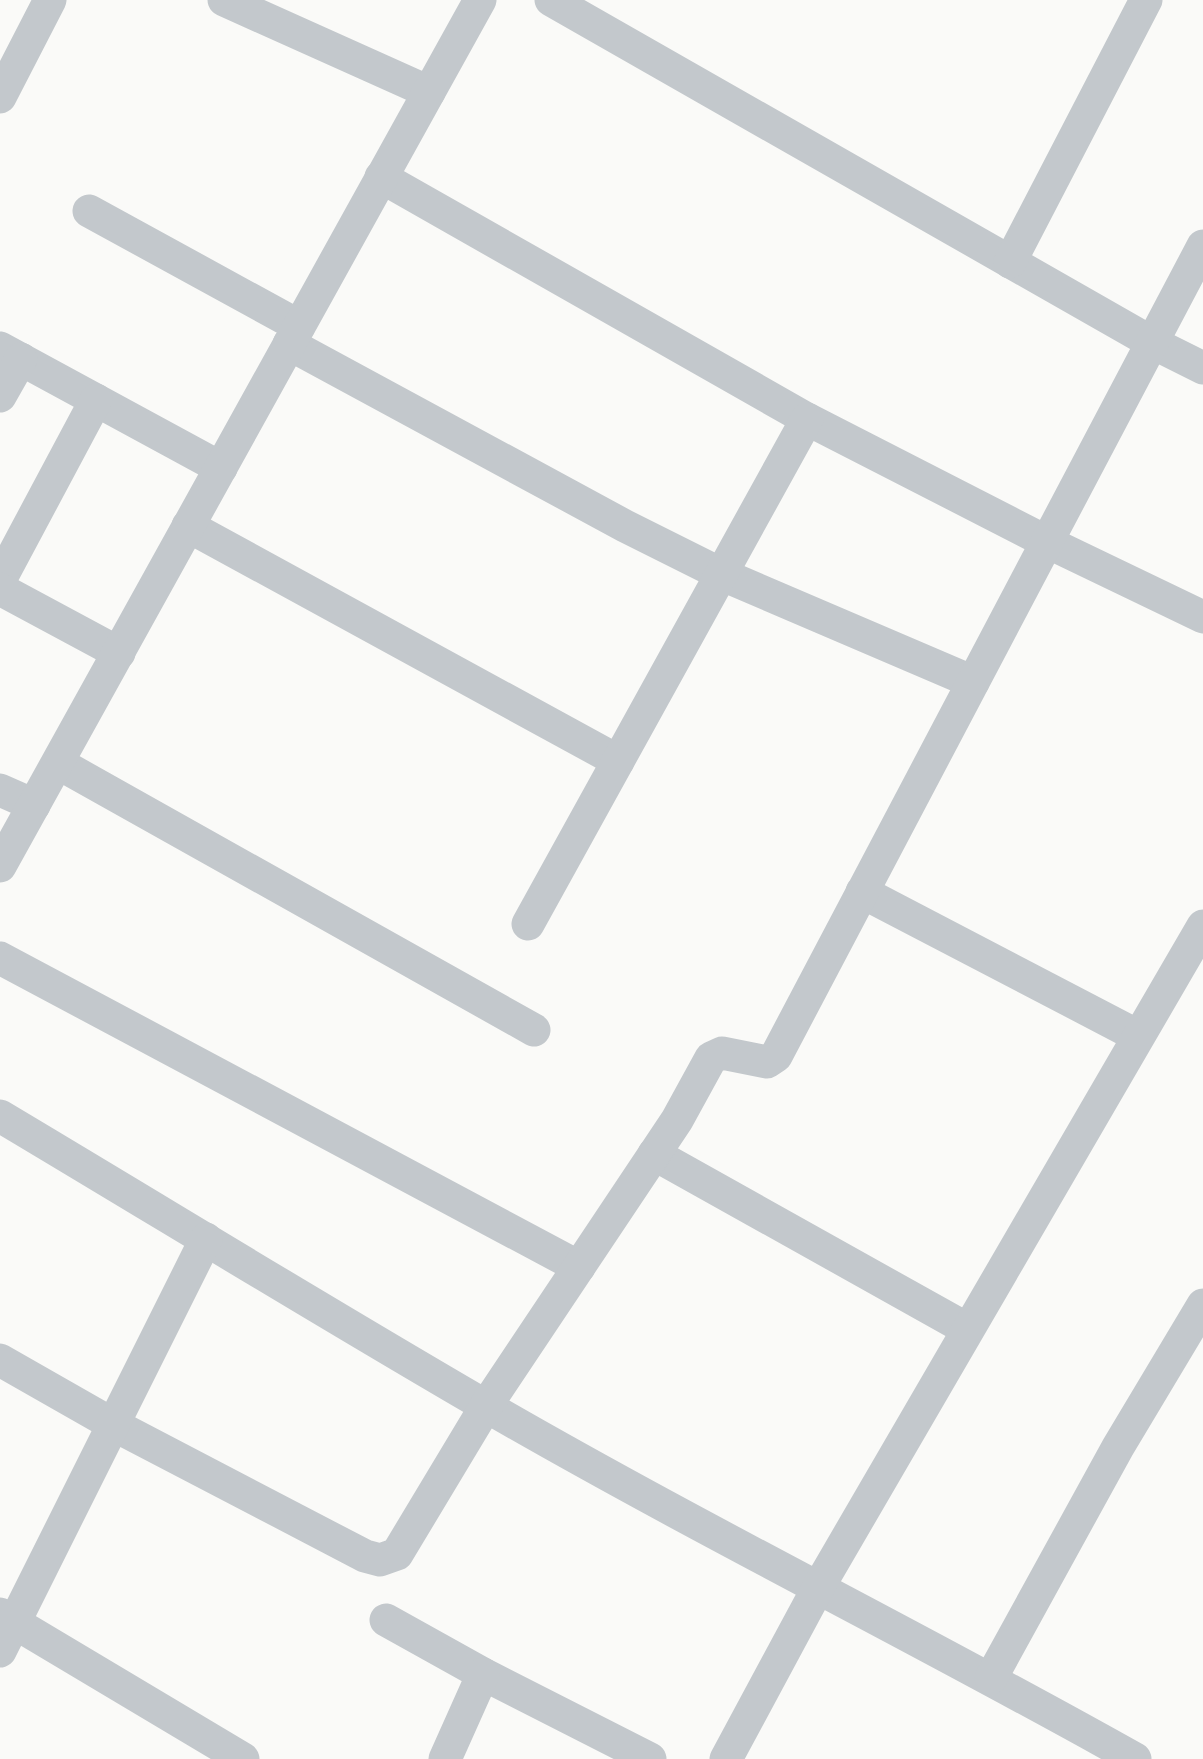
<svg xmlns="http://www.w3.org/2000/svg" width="1203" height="1759" font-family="Karla,sans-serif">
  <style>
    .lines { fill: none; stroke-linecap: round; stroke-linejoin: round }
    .minor { stroke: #c3c8cc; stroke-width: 33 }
  </style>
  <rect width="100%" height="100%" fill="#fafaf8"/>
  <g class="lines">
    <g class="minor">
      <polyline points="224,0 429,92"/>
      <polyline points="551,0 1151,342 1203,368"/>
      <polyline points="0,97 50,0"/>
      <polyline points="381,177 807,419 1045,541 1203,617"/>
      <polyline points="89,211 299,326"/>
      <polyline points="1010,262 1146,0"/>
      <polyline points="289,344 625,526 723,575 973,682"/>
      <polyline points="0,348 221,468"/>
      <polyline points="0,396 21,359"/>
      <polyline points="188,526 618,761"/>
      <polyline points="0,580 96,400"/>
      <polyline points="0,589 119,653"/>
      <polyline points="58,763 534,1030"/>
      <polyline points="0,790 34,805"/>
      <polyline points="0,866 480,0"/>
      <polyline points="862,892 1138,1036"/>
      <polyline points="528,924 807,419"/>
      <polyline points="0,958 579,1267"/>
      <path d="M0,1116C161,1212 322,1311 484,1405C698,1529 920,1638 1135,1759"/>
      <polyline points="654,1154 967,1329"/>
      <polyline points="0,1360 114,1425 365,1556 380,1560 397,1554 486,1406 677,1120 711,1058 722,1053 767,1062 776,1056 1203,246"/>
      <polyline points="0,1614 243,1759"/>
      <polyline points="386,1620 483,1674 650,1759"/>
      <polyline points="0,1651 206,1239"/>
      <polyline points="991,1678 1118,1447 1203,1305"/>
      <polyline points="445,1759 483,1674"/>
      <polyline points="726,1759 818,1588 1203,926"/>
    </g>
  </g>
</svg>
